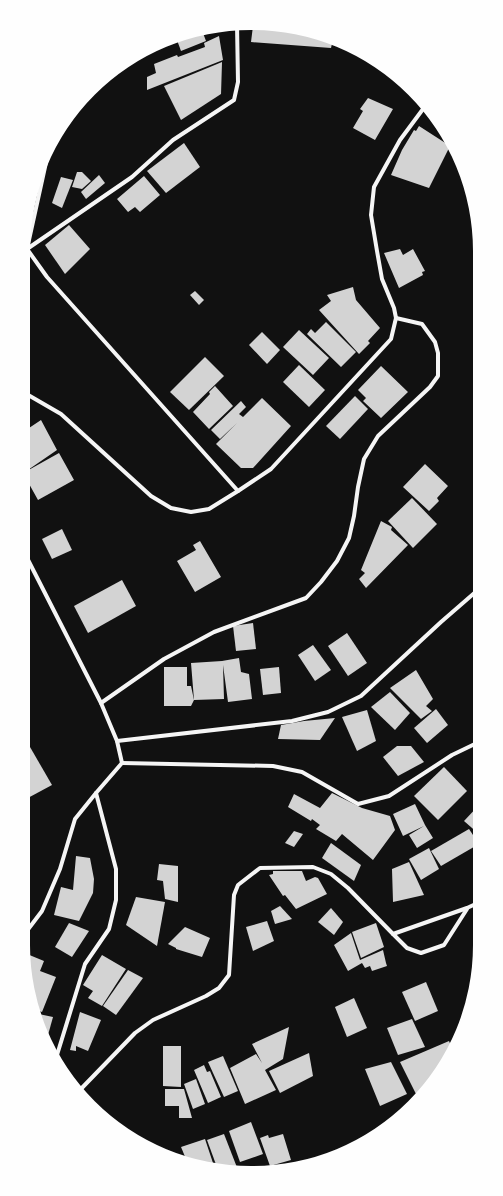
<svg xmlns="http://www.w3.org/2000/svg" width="503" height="1196" font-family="'Public Sans',sans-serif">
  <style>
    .building { fill: #d3d3d3 }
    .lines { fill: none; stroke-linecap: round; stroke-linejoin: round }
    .minor { stroke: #f5f5f5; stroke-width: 4 }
  </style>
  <rect width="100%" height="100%" fill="#111"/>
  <g class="building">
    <polygon points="253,26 325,35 333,39 331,48 251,42"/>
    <polygon points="203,33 206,41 181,51 177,40"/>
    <polygon points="219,36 223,60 147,90 147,77 156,73 154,64 177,55 178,57 205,47 204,43"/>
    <polygon points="222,62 221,94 181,120 164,86"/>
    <polygon points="368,98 393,109 375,140 353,128 363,111 360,109"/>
    <polygon points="419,126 450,146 429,188 391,175 402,150 414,130 416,131"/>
    <polygon points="184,143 200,167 166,193 147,171"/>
    <polygon points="77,172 82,172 91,181 82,189 72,187"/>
    <polygon points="99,175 105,183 86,199 81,192"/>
    <polygon points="144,176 160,195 140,212 135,207 128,212 117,199"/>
    <polygon points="61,177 73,180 62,208 52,203"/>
    <polygon points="69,225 90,249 65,274 45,245"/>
    <polygon points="400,249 403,255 413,249 425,271 422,272 423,275 399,288 384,253"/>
    <polygon points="353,287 356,300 380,328 368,341 370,343 359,354 319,310 331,301 327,295"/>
    <polygon points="195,291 204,300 199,305 190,295"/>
    <polygon points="326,322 356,352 341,367 307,334 311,329 315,333"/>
    <polygon points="299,330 329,358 313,375 283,347"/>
    <polygon points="262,332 280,350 267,364 249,345"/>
    <polygon points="205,357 224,376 189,410 170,392"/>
    <polygon points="299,365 325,390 309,407 283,382"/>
    <polygon points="381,366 408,392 381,418 363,401 366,398 358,390"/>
    <polygon points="215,386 233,406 209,429 193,412 210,394 209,392"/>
    <polygon points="355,396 368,409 340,439 326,426"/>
    <polygon points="262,398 291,426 253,468 241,468 216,444 237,423 220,439 211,430 241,401 246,407 239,414 243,417"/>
    <polygon points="41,420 57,450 25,472 59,453 74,480 38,500 23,473 23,432"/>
    <polygon points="425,464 448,486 437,498 439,501 429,511 403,487"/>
    <polygon points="412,498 437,524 413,548 388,521"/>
    <polygon points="381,521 392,527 391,530 408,545 366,588 359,579 365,573 361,570"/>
    <polygon points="62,529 72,550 52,559 42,539"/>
    <polygon points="200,541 221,577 195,592 177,561 196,550 193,545"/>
    <polygon points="122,580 136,606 88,633 74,606"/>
    <polygon points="253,623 256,649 236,651 233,626"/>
    <polygon points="347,633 367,663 348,676 328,646"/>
    <polygon points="313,645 331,670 315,681 298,655"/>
    <polygon points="239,658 241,672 249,674 252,699 228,702 223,665 224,699 194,700 191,663 222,661"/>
    <polygon points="164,667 187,667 187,686 191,686 194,700 191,706 164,706"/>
    <polygon points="279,667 281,693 263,695 260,669"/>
    <polygon points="416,670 433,699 426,706 432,711 421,719 390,688"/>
    <polygon points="390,692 410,713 395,730 371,707"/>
    <polygon points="23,703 28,713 23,715"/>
    <polygon points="436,709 448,725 427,743 414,728"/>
    <polygon points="367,710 376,741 357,751 342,717"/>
    <polygon points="335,718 320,740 278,739 281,725 304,721"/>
    <polygon points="397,746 411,746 424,762 398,776 383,757"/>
    <polygon points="30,747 52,785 26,799 23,793 23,751"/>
    <polygon points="444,767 467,791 438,820 414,796"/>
    <polygon points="332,793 362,808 390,816 395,830 373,860 342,834 336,841 316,829 320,825 312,819 311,821 288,807 294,794 320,808"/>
    <polygon points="415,804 425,825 433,838 417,848 409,835 424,826 403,836 393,814"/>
    <polygon points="480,804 480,835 464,821"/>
    <polygon points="469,829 479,844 441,866 431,851"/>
    <polygon points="294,831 303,834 294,847 285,843"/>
    <polygon points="331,843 361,865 354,881 322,858"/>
    <polygon points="429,848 439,869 421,880 409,859"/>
    <polygon points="76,856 90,858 94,879 93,893 79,921 54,915 61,887 73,890"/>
    <polygon points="409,862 424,895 393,902 392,869"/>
    <polygon points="159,864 178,866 178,902 165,899 163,881 157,880"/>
    <polygon points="273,871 302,871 306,881 315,877 318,878 327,894 296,909 285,895 283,896 269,875 273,874"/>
    <polygon points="136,897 165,902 157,946 126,925"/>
    <polygon points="280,906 292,919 275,924 271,911"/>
    <polygon points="331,908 343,922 334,935 318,922"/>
    <polygon points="267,921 274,941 253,951 246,927"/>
    <polygon points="69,923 89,931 72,957 55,947"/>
    <polygon points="376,923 384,947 361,958 352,932"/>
    <polygon points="185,927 210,938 202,957 176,949 176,948 168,944"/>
    <polygon points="351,933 360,960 383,950 386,963 387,966 372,971 370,966 365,968 362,963 348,971 334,945"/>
    <polygon points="27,954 44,961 40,971 56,977 42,1012 34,1009 25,957"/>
    <polygon points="102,955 126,969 102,1006 88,998 93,991 83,985"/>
    <polygon points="128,970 143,978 116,1015 103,1006"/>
    <polygon points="426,982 438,1011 415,1021 402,992"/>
    <polygon points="354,998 367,1028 347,1037 335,1007"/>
    <polygon points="80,1012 101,1020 88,1051 76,1046 76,1051 70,1050"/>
    <polygon points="34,1013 53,1017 48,1035 44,1034 35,1018"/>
    <polygon points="412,1019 425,1047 398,1055 387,1028"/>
    <polygon points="289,1027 283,1059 265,1070 276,1090 245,1104 230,1068 256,1054 262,1063 252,1044"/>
    <polygon points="449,1041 452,1048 433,1084 416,1094 400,1062"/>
    <polygon points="163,1046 181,1046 181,1087 163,1086"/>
    <polygon points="309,1053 313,1076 280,1093 269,1071"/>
    <polygon points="223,1056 238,1091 224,1097 208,1062"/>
    <polygon points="391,1062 407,1094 380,1106 365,1069"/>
    <polygon points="204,1065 207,1072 210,1071 221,1097 208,1103 194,1070"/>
    <polygon points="196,1079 205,1104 193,1109 184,1084"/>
    <polygon points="165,1089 184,1089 192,1118 179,1118 179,1106 165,1106"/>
    <polygon points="251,1122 263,1154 240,1162 229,1131"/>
    <polygon points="224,1134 238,1170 221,1171 218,1170 207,1140"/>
    <polygon points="283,1134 291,1160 270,1166 260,1138 268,1135 269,1138"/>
    <polygon points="205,1139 215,1169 186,1159 181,1147"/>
  </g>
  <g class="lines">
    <g class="minor">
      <polyline points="47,158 27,249 47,277 238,491"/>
      <polyline points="27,249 132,177 173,140 234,100 238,82 237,24"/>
      <polyline points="23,392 61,414 151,496 171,508 191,512 209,509 238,491 271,469 391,339 396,318 394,308 382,279 377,251 371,215 374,187 400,140 426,105"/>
      <polyline points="23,550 101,703 117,741 122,763"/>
      <polyline points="101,703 164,659 214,632 306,598 321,582 337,561 349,538 354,516 358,487 364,459 378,436 430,387 438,376 438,353 435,342 422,324 396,318"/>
      <polyline points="117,741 292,721 328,712 361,696 441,622 479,589"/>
      <polyline points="122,763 273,766 302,772 358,804 389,796 452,755 479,742"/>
      <polyline points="23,860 24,868 23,871"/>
      <polyline points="393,934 407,948 421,953 444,945 467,909"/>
      <polyline points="23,936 42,911 60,869 75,819 96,793 122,763"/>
      <polyline points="57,1055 85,964 109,929 116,900 116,869 96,793"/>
      <polyline points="78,1092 135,1033 153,1020 206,996 219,988 229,975 234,895 238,885 260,868 313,867 331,874 348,888 393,934 467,908 480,902"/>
    </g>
  </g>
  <path d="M0 0H503V1196H0ZM251 30H252A221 221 0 0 1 473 251V945A221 221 0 0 1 252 1166H251A221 221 0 0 1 30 945V251A221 221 0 0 1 251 30Z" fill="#fefefe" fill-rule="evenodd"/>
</svg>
